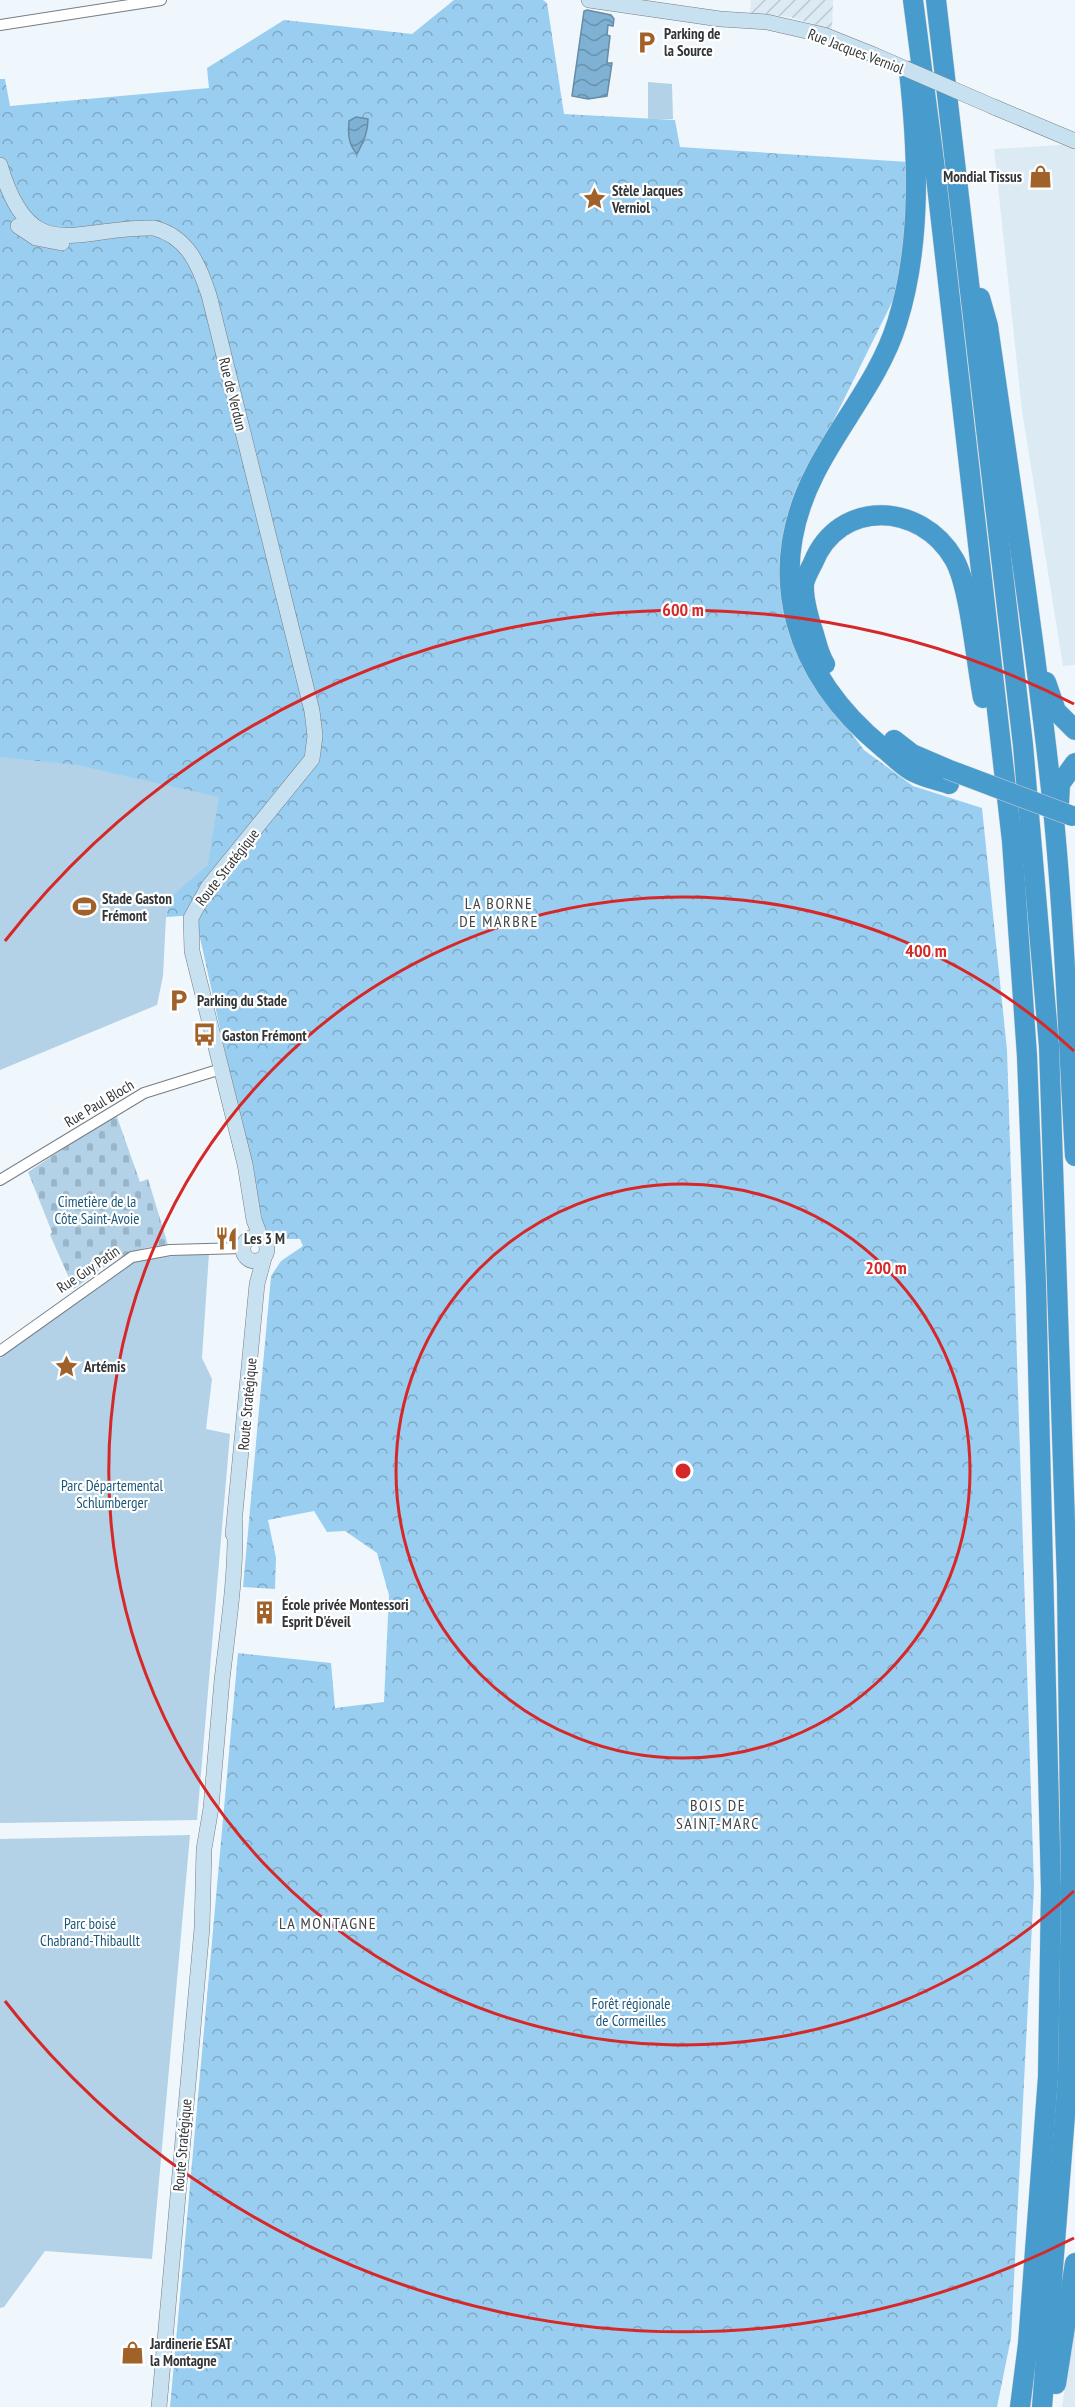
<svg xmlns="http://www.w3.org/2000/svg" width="1075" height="2407" font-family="'PT Sans Narrow',sans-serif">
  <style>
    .built { fill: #dceaf4 }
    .industrial { fill: url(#industrial-furrows) }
    .forest { fill: url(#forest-crowns) }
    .cemetery { fill: url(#cemetery-stones) }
    .green { fill: #b3d2e7 }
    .water { fill: url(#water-waves); stroke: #688ca4; stroke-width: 1.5 }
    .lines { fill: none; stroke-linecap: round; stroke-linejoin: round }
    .street-casing { stroke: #767d82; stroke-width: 12 }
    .secondary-casing { stroke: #767d82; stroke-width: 16 }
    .highway-casing { stroke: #d2d3d3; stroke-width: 21 }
    .street { stroke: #fff; stroke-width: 10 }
    .secondary { stroke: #c8e1f0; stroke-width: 15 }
    .highway { stroke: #479bcd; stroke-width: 20 }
    .secondary-bridge-casing { stroke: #767d82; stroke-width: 16; stroke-linecap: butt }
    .highway-bridge-casing { stroke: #d2d3d3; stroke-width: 21; stroke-linecap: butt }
    .secondary-bridge { stroke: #c8e1f0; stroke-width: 15 }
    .highway-bridge { stroke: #479bcd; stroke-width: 20 }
    .ring { fill: none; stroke: #d62828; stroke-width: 3 }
    .labels { text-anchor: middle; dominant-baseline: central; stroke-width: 4.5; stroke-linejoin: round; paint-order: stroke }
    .poi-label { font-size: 15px; font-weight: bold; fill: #333638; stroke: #fff; text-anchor: start }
    .street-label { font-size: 15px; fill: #333638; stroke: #fff }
    .park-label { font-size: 15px; fill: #1b5779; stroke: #fff }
    .neighbourhood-label { font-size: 16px; letter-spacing: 1.5px; fill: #3f4549; stroke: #fff }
    .centre { fill: #d62828; stroke: #fff; stroke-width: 3 }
    .ring-label { font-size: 18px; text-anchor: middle; font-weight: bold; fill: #d62828; stroke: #fff; stroke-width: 4.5; stroke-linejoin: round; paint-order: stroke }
  </style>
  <defs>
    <pattern id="industrial-furrows" width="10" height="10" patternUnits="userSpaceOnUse" patternTransform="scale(1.5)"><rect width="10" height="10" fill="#dceaf4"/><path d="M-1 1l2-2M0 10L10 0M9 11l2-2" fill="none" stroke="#bdc9d2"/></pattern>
    <pattern id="forest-crowns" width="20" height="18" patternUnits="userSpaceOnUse" patternTransform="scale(1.5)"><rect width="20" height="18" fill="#9acef1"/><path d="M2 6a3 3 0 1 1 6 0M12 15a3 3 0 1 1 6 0" fill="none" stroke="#7ea8c4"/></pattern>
    <pattern id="cemetery-stones" width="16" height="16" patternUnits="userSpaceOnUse" patternTransform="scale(1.5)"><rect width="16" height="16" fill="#b3d2e7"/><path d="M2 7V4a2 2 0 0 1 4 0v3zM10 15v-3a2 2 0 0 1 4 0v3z" fill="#9ab5c7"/></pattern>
    <pattern id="water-waves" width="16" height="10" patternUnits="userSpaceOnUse" patternTransform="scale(1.5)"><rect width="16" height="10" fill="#7eb1d3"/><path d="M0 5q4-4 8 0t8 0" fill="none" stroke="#6891ac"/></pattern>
  </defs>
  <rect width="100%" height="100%" fill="#eff7fc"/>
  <g class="built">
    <polygon points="1075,144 1075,665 1063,666 1022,411 994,149"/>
    <polygon points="1075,2325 1075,2407 1062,2407"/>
  </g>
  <polygon class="industrial" points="751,0 833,0 832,30 790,17 750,13"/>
  <polygon class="forest" points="454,0 543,0 547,3 564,114 675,120 680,147 908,162 902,282 814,460 782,555 818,689 864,750 913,786 982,808 1007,1050 1034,1886 1011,2338 997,2407 170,2407 238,1653 331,1663 335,1708 384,1702 389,1595 377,1553 345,1531 327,1532 314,1511 268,1520 276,1558 275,1589 243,1587 271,1276 281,1261 303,1246 300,1239 279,1239 264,1228 195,915 166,917 170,897 208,864 0,867 0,79 5,79 10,106 209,88 207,68 284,20 412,34"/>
  <path class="cemetery" d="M116,1114L140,1182L148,1179L168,1245C123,1248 109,1264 74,1289L50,1235L52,1232L28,1172Z"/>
  <g class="green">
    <polygon points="648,82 672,84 673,119 648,119"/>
    <polygon points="0,757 77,765 219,797 208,864 170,898 166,917 163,976 157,1005 0,1070"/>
    <polygon points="209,1253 202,1358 212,1379 206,1429 230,1434 197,1820 0,1823 0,1358 15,1343 96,1286 139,1259"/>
    <polygon points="190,1835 152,2259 45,2251 4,2307 0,2308 0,1839"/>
  </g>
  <g class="water">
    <polygon points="587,10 611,15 614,19 613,26 608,25 607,35 610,36 607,63 612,63 607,96 588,99 572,96 584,11"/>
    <path d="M356,117L368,119C368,133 363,142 357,154C348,144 348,134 349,121Z"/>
  </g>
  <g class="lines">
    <defs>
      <g id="street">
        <polyline points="0,25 161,0"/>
        <polyline points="0,1180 144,1093 221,1069"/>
        <polyline points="0,1351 132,1257 170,1250 243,1248"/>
      </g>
      <g id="secondary">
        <polyline points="589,0 720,19 767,22 824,35 874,55"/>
        <polyline points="994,107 1075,141"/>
        <path d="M0,165C31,270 76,226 154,228C188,237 199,265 209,295L312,711L315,736L312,759L208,887L191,918L192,951L245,1164L254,1220L261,1238"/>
        <polyline points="18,226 36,238 62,243"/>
        <circle cx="255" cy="1249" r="12"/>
        <polyline points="233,1534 257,1284 264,1258"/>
        <path d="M159,2407L202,1928L204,1849L211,1808C215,1765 218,1722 222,1680C228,1628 236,1577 235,1524"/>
      </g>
      <g id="highway">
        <polyline points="913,0 936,177 1012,841 1027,1056 1036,1285 1051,1890 1048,2077 1028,2344 1020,2407"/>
        <polyline points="936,0 1023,745 1049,1046 1067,1583 1071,1891 1068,2077 1042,2407"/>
        <path d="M909,71C918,153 922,244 897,323C880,378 840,423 815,473C762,577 796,676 882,747C891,754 900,764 910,770C921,777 937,780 949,784"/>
        <path d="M980,298L988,326C1010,480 1034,634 1051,789C1064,911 1068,1034 1075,1156"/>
        <path d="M825,664C819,655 817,644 814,634C809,619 803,600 804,584C805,578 810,569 813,563C839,498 921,502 954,559C970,586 976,664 983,698"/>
        <polyline points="1046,682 1056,711 1075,730"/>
        <polyline points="894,740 912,754 947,769"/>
        <polyline points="1059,803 1060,784 1075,763"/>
        <polyline points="1056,2384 1075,2263"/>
      </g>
    </defs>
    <use href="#street" class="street-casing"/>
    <use href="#secondary" class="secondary-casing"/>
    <use href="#highway" class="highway-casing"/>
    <use href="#street" class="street"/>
    <use href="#secondary" class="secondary"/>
    <use href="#highway" class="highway"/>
    <defs>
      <polyline id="secondary-bridge" points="874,55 994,107"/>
      <polyline id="highway-bridge" points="947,769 1072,816"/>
    </defs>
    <use href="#secondary-bridge" class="secondary-bridge-casing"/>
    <use href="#highway-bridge" class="highway-bridge-casing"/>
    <use href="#secondary-bridge" class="secondary-bridge"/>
    <use href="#highway-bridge" class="highway-bridge"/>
  </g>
  <g class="ring">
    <circle cx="683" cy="1471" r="287"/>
    <path d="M1074 1891A574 574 0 1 1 1074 1051"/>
    <path d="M1074 2238A861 861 0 0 1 5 2001M5 941A861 861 0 0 1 1074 704"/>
  </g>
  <defs>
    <symbol id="parking-bare" viewBox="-9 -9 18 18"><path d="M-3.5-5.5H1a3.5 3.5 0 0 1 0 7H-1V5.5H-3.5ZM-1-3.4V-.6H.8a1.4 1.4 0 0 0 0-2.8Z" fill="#a1622a" stroke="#fff" stroke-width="2.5" paint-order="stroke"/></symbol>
    <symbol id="shop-bare" viewBox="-9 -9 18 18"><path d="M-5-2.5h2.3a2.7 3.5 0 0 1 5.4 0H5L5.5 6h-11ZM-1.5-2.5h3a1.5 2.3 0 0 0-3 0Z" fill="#a1622a" stroke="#fff" stroke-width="2.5" paint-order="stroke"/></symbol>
    <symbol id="sight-bare" viewBox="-9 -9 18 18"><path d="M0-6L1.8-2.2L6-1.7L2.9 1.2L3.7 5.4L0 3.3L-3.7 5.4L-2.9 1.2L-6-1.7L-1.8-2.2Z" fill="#a1622a" stroke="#fff" stroke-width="2.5" paint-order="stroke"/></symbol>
    <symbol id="stadium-bare" viewBox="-9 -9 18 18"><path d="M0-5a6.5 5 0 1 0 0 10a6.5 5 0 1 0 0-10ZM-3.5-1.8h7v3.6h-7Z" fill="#a1622a" stroke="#fff" stroke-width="2.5" paint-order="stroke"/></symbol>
    <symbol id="bus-bare" viewBox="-9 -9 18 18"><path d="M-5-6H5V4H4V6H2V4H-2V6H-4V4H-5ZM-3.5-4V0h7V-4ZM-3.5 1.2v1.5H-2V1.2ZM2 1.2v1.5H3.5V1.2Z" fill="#a1622a" stroke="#fff" stroke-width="2.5" paint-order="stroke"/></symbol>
    <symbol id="restaurant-bare" viewBox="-9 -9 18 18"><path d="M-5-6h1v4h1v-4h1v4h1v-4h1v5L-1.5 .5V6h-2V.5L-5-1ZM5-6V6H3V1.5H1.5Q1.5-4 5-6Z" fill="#a1622a" stroke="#fff" stroke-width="2.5" paint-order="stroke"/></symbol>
    <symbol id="building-bare" viewBox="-9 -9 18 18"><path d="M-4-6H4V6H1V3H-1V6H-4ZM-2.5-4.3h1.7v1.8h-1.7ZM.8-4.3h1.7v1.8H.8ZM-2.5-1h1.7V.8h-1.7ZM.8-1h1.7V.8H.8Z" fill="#a1622a" stroke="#fff" stroke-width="2.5" paint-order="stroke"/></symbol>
  </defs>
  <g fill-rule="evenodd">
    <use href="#parking-bare" x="630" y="26" width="33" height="33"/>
    <use href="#shop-bare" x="1024" y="160" width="33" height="33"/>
    <use href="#sight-bare" x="578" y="182" width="33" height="33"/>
    <use href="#stadium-bare" x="68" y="890" width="33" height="33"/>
    <use href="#parking-bare" x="162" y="984" width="33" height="33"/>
    <use href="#bus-bare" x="188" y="1018" width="33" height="33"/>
    <use href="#restaurant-bare" x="210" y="1222" width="33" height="33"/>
    <use href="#sight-bare" x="50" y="1350" width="33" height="33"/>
    <use href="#building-bare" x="248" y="1596" width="33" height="33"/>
    <use href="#shop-bare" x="116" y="2336" width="33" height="33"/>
  </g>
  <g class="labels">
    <g class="poi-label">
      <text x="664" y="33">Parking de<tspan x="664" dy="17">la Source</tspan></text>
      <text x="1022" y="176" text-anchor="end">Mondial Tissus</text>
      <text x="612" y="190">Stèle Jacques<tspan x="612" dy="17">Verniol</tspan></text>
      <text x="102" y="898">Stade Gaston<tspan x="102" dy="17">Frémont</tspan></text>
      <text x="197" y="1000">Parking du Stade</text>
      <text x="222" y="1035">Gaston Frémont</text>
      <text x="244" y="1238">Les 3 M</text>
      <text x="84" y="1366">Artémis</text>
      <text x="282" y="1604">École privée Montessori<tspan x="282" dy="17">Esprit D'éveil</tspan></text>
      <text x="150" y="2343">Jardinerie ESAT<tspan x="150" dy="17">la Montagne</tspan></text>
    </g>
    <g class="street-label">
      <text transform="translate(856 51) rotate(21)">Rue Jacques Verniol</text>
      <text transform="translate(233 394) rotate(76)">Rue de Verdun</text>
      <text transform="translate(227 867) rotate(-52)">Route Stratégique</text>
      <text transform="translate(99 1103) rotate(-31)">Rue Paul Bloch</text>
      <text transform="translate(88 1269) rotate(-34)">Rue Guy Patin</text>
      <text transform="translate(247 1404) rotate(-85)">Route Stratégique</text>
      <text transform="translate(182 2145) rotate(-85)">Route Stratégique</text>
    </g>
    <g class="park-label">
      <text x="97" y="1201">Cimetière de la<tspan x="97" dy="17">Côte Saint-Avoie</tspan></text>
      <text x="112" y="1485">Parc Départemental<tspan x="112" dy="17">Schlumberger</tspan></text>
      <text x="90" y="1923">Parc boisé<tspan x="90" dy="17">Chabrand-Thibaullt</tspan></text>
      <text x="631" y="2003">Forêt régionale<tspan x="631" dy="17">de Cormeilles</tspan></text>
    </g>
    <g class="neighbourhood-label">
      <text x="499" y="903">LA BORNE<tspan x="499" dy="18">DE MARBRE</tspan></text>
      <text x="718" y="1805">BOIS DE<tspan x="718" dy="18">SAINT-MARC</tspan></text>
      <text x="328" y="1923">LA MONTAGNE</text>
    </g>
  </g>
  <circle cx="683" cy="1471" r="9" class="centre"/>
  <g class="ring-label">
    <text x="683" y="616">600 m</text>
    <text x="926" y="957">400 m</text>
    <text x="886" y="1274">200 m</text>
  </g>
</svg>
